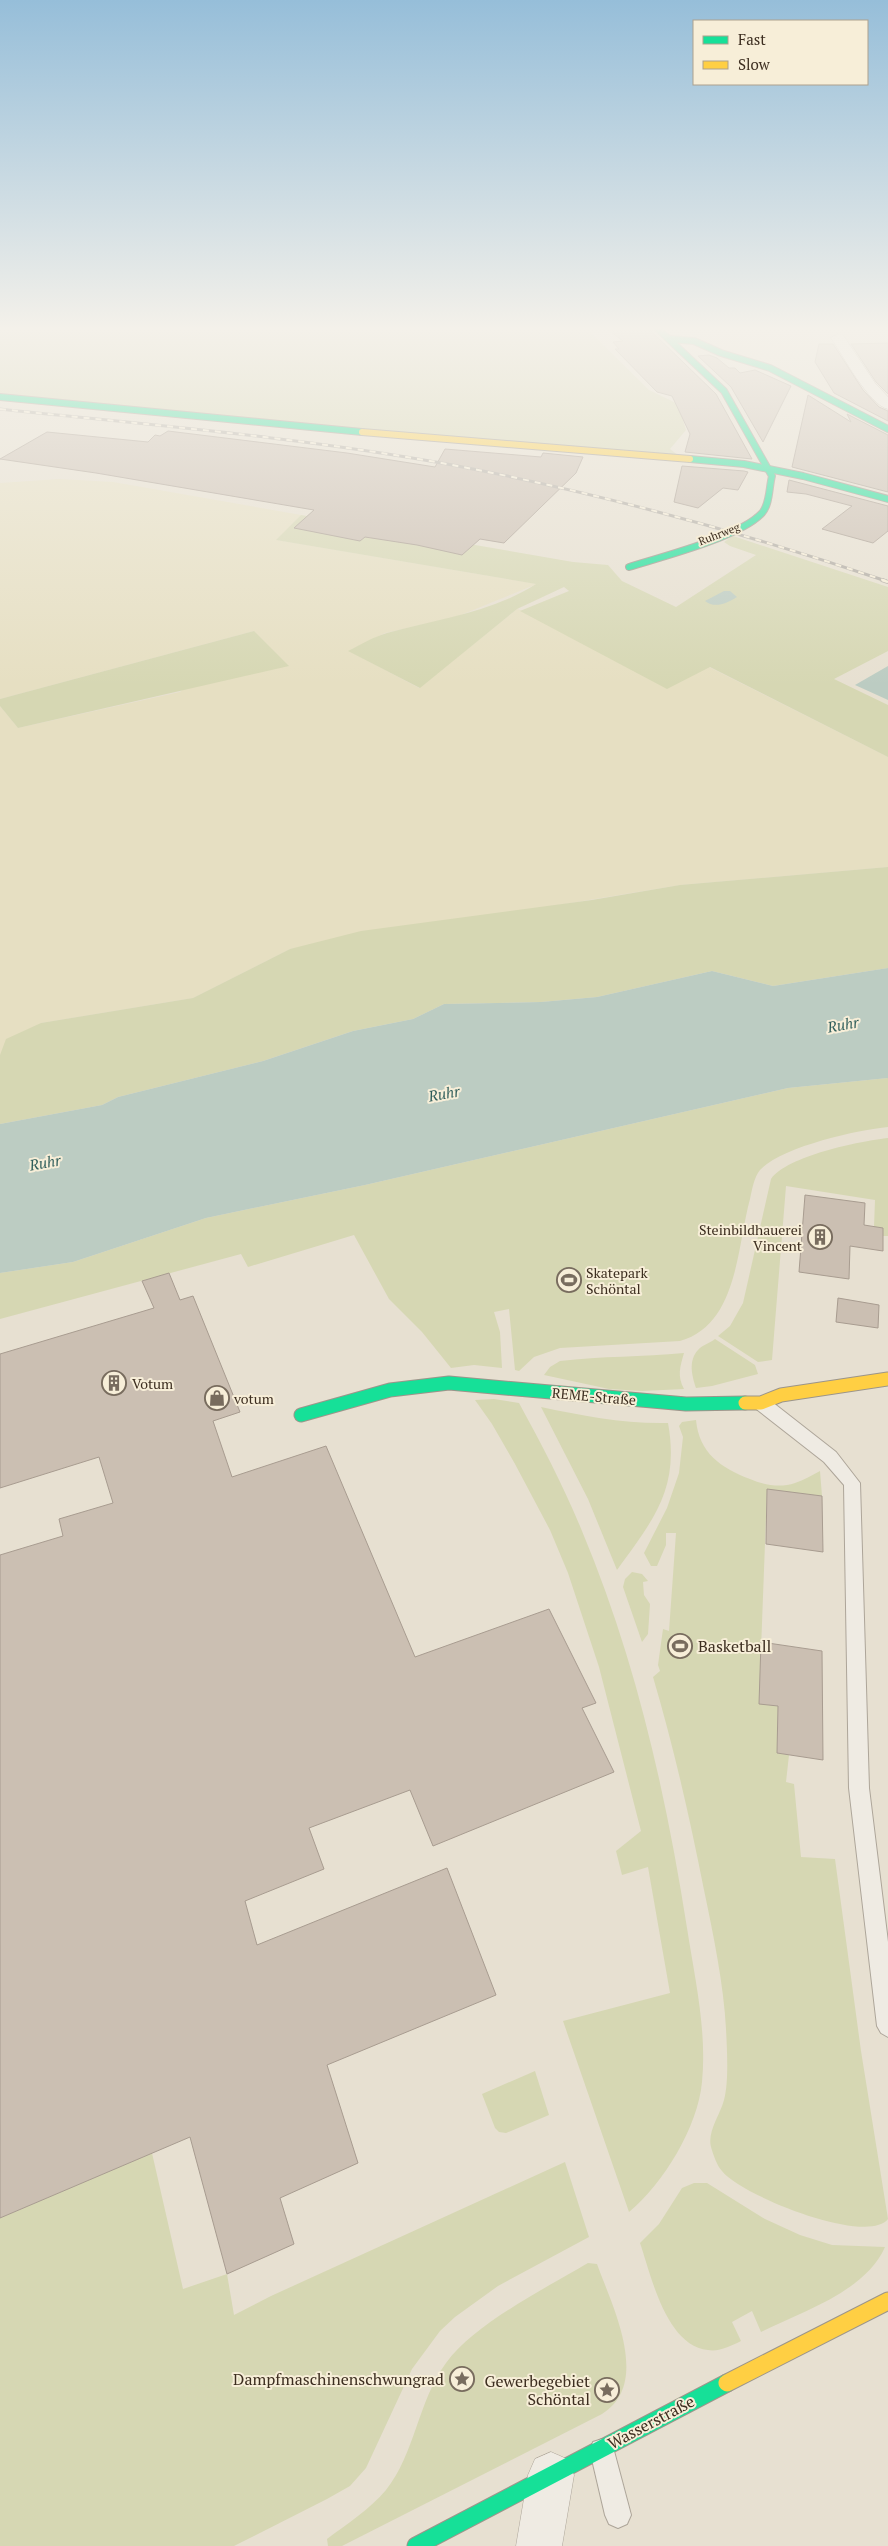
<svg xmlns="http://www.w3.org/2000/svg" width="888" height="2546" font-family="'PT Serif',serif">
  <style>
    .farmland { fill: #e6dfc2 }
    .green { fill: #d6d7b3 }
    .water { fill: #bcccc2 }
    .building { fill: #cbbfb2; stroke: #a89c90 }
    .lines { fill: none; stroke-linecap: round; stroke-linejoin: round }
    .lane-casing { stroke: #ada599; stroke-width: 2 }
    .street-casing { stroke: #ada599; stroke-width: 1 }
    .fast-far2-casing { stroke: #9c958a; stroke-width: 8 }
    .fast-far1-casing { stroke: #9c958a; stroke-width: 15 }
    .fast-casing { stroke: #9c958a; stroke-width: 19 }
    .slow-far2-casing { stroke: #9c958a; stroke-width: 8 }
    .slow-far1-casing { stroke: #9c958a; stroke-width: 15 }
    .slow-casing { stroke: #9c958a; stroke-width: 19 }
    .lane { fill: #efebe3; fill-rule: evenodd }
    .street { fill: #efebe3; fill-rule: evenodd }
    .fast-far2 { stroke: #16e098; stroke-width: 6 }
    .fast-far1 { stroke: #16e098; stroke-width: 13 }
    .fast { stroke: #16e098; stroke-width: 17 }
    .slow-far2 { stroke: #ffcf43; stroke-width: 6 }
    .slow-far1 { stroke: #ffcf43; stroke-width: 13 }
    .slow { stroke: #ffcf43; stroke-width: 17 }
    .rail-far1-casing { stroke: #afaaa2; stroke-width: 3 }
    .rail-casing { stroke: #afaaa2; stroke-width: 4 }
    .rail-far1 { stroke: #f7eed8; stroke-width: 2; stroke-dasharray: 6; stroke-linecap: butt }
    .rail { stroke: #f7eed8; stroke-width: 2.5; stroke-dasharray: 8; stroke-linecap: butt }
    .labels { text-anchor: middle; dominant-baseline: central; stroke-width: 4; stroke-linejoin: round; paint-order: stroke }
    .far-street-label { font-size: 11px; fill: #3d2e20; stroke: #f7eed8 }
    .poi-label { font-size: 14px; fill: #3d2e20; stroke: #f7eed8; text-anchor: start }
    .street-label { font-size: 14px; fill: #3d2e20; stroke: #f7eed8 }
    .water-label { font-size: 15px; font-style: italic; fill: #2f5d5a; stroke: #f7eed8 }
    .near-poi-label { font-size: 16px; fill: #3d2e20; stroke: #f7eed8; text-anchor: end }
    .near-street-label { font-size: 16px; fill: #3d2e20; stroke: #f7eed8 }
  </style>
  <rect width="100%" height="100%" fill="#e7e0d1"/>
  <polygon class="farmland" points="59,479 113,482 301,515 277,540 537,584 456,617 385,633 349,651 419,688 517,609 709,667 888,757 888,867 680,885 290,949 193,998 41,1023 0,1055 0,706 18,728 180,692 254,631 0,699 0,483"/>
  <g class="green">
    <polygon points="0,328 586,328 649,390 678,404 686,430 670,449 679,456 259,420 0,394"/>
    <path d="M301,515L573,562L608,565L622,581L676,607L756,555L730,546L724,542L733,536L888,587V651L834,679L888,705V757L710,667L667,689L520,611L569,591L564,587L517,609L420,688L348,651C360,645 373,637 387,633C437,619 491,613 536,584L276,540Z"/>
    <polygon points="254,631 289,666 18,728 0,706 0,699"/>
    <polygon points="888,867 888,968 773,986 712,971 597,997 541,1002 444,1004 413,1019 353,1031 263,1061 118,1097 102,1105 0,1124 0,1055 6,1039 41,1023 193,998 290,949 361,931 592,900 680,885"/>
    <path d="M888,1078V1127C857,1130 781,1147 760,1170C754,1177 752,1190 750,1199C737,1246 738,1325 680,1341L560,1348L534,1357L519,1371L515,1370L509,1309L494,1312L500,1332L502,1368L474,1365L451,1368L422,1332L389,1299L354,1235L248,1267L241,1254L0,1319V1273L73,1262L206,1218L365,1185L788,1088Z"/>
    <path d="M888,1138V1236H883V1228L874,1227L875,1200L786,1186L772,1360L758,1362L718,1336L730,1326L743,1303L771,1179C787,1156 860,1141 888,1138Z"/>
    <path d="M715,1339L755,1365L758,1374L712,1386L696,1388C692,1376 688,1361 698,1350C702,1345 710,1343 715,1339Z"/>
    <path d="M684,1353C680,1367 677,1376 684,1389L642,1391L609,1389L544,1375L550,1367L560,1361C601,1356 643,1357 684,1353Z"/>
    <path d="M494,1399L519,1403C542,1445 564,1487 582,1531C635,1657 666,1793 687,1928C695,1979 707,2031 702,2082C698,2127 663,2184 629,2212L563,2021L670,1993L648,1867L622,1875L616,1851L641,1831L599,1667L568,1573L550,1530L515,1464L492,1424L475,1400Z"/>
    <path d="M541,1407C584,1416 624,1424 668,1423C680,1489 653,1520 617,1570L588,1499Z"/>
    <path d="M696,1420C699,1453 721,1468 750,1479C764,1485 780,1488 795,1483C804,1480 812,1475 820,1471L822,1496L767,1490L759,1703L778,1706L777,1753L789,1755L786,1782L794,1784L801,1857L835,1859L861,2051L888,2219C867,2246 740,2195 722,2171C717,2166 713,2154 711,2147C707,2132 720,2115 724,2100C729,2082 727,2049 726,2029C724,1986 713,1933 704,1890C690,1819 674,1748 653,1677L660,1671L658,1665L663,1629L669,1631L676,1533H666V1545L657,1566H651L644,1553L667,1508L679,1473L683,1437L679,1426L682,1422Z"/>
    <polygon points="632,1572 642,1574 648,1581 643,1582 644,1595 650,1604 648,1634 642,1642 623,1587 625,1579"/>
    <polygon points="535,2071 549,2115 506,2133 499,2132 495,2128 482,2094"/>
    <polygon points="152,2153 183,2289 227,2274 234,2315 271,2296 565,2162 589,2237 498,2286 455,2317 440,2331 412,2369 366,2468 350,2486 327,2499 234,2546 0,2546 0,2218"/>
    <path d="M694,2183H707L765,2219L800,2235L832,2245L885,2247C865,2292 803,2311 761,2332L752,2311L732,2322L741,2341C731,2346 719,2352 708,2350C666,2346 651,2275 640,2243L659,2224L682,2188Z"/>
    <path d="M588,2263L597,2264C612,2306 652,2383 602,2414L342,2546H328L327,2539C347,2524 370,2509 386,2490C415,2454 418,2401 446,2363C474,2324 546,2288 588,2263Z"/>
  </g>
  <g class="water">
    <path d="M724,591H730L737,597C727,603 715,609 705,601Z"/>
    <polygon points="888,666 888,700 855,685"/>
    <polygon points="888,968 888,1078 788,1088 365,1185 206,1218 73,1262 0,1273 0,1124 102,1105 118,1097 263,1061 353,1031 413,1019 444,1004 541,1002 597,997 712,971 773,986"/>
  </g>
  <g class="building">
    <polygon points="606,328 647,328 653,333 716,394 752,459 685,452 690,434 672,396 657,392 615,349 619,349 613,342 623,341"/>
    <polygon points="888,343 888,394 876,382 851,344"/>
    <polygon points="819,344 833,344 863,390 879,407 888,411 888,421 834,393 815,362"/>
    <polygon points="709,355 717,358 729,368 735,368 740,373 755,370 791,386 763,442 731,387 698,356"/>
    <polygon points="808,395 851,422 847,414 888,435 888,492 792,467"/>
    <polygon points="168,431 347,453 435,467 445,449 541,457 543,453 583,457 576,473 504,543 480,539 462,555 417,545 365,537 360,541 294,528 314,510 96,473 0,459 47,432 148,442 155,435 160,436"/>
    <polygon points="682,466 744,471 748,472 738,490 723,488 698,508 674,502"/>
    <polygon points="789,480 888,506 888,531 873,543 822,529 852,506 806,494 787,492"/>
    <polygon points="805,1195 865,1203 864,1225 883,1228 883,1251 850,1246 849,1279 799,1272"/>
    <polygon points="169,1273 180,1300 193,1296 240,1412 213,1421 232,1477 326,1446 415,1657 549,1609 596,1703 582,1708 614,1772 433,1846 410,1790 309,1828 324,1869 245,1901 257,1945 447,1868 496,1995 327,2065 358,2163 280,2198 294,2244 227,2274 190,2137 0,2218 0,1555 63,1536 59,1519 113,1503 99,1457 0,1488 0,1354 154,1308 142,1281"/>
    <polygon points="838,1298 879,1305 878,1328 836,1322"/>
    <polygon points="767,1489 822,1496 823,1552 766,1544"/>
    <polygon points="761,1642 822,1651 823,1760 777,1753 778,1706 759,1704"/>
  </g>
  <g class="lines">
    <defs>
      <g id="lane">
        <polygon points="761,1397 767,1398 836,1452 860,1483 869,1788 888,1942 888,2037 881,2033 877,2026 849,1788 844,1485 824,1462 755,1408 753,1403 755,1398"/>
        <polygon points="602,2439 611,2442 614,2451 631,2515 627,2524 618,2528 609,2524 605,2515 590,2451 593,2442"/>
      </g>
      <g id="street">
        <path d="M838,334L843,335L875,383L888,397V409C869,405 843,355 831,338Z"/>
        <polygon points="551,2452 567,2459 574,2475 562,2546 516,2546 528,2475 535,2459"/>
      </g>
      <g id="fast-far2">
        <polyline points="670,339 694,341 721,353 770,368 888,429"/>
        <polyline points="0,397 362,432"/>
        <polyline points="690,459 744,464 803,476 888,499"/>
        <path d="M629,567C661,557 740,537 762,513C770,504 769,487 772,476L724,391L657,328"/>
      </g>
      <polyline id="fast-far1" points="301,1415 390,1390 449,1383 686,1404 745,1403"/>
      <polyline id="fast" points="416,2546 727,2383"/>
      <polyline id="slow-far2" points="362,432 690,459"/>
      <polyline id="slow-far1" points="745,1403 761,1403 781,1395 888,1379"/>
      <polyline id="slow" points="727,2383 888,2301"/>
    </defs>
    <use href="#lane" class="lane-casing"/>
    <use href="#street" class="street-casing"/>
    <use href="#fast-far2" class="fast-far2-casing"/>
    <use href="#fast-far1" class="fast-far1-casing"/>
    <use href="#fast" class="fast-casing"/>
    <use href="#slow-far2" class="slow-far2-casing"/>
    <use href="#slow-far1" class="slow-far1-casing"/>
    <use href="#slow" class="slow-casing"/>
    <use href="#lane" class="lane"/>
    <use href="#street" class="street"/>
    <use href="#fast-far2" class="fast-far2"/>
    <use href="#fast-far1" class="fast-far1"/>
    <use href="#fast" class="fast"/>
    <use href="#slow-far2" class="slow-far2"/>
    <use href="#slow-far1" class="slow-far1"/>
    <use href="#slow" class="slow"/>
    <defs>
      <path id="rail-far1" d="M0,409C149,425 299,437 447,464C596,492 742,532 886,581"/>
      <polyline id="rail" points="882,580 888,582"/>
    </defs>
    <use href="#rail-far1" class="rail-far1-casing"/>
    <use href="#rail" class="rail-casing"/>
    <use href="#rail-far1" class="rail-far1"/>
    <use href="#rail" class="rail"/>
  </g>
  <linearGradient id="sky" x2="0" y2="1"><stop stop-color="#96bed9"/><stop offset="0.48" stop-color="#f4f1ea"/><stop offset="1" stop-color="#f4f1ea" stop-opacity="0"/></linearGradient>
  <rect width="888" height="685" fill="url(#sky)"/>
  <defs>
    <symbol id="building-ring" viewBox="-11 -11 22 22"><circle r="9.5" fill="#f7eed8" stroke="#786c5e" stroke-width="1.5"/><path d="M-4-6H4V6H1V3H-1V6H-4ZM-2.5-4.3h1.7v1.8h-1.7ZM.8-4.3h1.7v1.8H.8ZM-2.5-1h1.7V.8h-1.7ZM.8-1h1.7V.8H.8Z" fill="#786c5e"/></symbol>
    <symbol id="stadium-ring" viewBox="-11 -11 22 22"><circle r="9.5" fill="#f7eed8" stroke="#786c5e" stroke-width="1.5"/><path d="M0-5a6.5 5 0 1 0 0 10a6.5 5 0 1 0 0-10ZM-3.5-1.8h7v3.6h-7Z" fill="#786c5e"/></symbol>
    <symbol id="shop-ring" viewBox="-11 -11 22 22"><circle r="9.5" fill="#f7eed8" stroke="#786c5e" stroke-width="1.5"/><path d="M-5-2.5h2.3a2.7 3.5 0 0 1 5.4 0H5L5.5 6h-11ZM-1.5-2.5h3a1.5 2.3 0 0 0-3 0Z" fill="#786c5e"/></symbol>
    <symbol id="sight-ring" viewBox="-11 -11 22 22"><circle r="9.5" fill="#f7eed8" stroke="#786c5e" stroke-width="1.5"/><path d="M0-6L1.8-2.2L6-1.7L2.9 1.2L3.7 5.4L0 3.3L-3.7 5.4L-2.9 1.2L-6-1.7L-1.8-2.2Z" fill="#786c5e"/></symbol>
  </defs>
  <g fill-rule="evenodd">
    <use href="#building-ring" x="806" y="1223" width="28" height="28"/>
    <use href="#stadium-ring" x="555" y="1266" width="28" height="28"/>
    <use href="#building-ring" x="100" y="1369" width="28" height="28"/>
    <use href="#shop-ring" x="203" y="1384" width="28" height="28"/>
    <use href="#stadium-ring" x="666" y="1632" width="28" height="28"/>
    <use href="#sight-ring" x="448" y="2365" width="28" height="28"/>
    <use href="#sight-ring" x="593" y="2376" width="28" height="28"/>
  </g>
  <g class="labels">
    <g class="far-street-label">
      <text transform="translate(719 534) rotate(-21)">Ruhrweg</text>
    </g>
    <g class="poi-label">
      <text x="802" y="1229" text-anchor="end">Steinbildhauerei<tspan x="802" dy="16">Vincent</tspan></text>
      <text x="586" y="1272">Skatepark<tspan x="586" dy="16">Schöntal</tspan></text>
      <text x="132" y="1383">Votum</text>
      <text x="234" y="1398">votum</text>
    </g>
    <g class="street-label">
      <text transform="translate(594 1396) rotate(5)">REME-Straße</text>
    </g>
    <g class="water-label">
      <text transform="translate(843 1024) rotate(-10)">Ruhr</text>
      <text transform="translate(444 1093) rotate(-10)">Ruhr</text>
      <text transform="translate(45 1162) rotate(-10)">Ruhr</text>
    </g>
    <g class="near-poi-label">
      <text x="698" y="1646" text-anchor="start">Basketball</text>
      <text x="444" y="2379">Dampfmaschinenschwungrad</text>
      <text x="590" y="2381">Gewerbegebiet<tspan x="590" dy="18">Schöntal</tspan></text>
    </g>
    <g class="near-street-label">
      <text transform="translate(651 2422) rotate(-28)">Wasserstraße</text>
    </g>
  </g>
  <rect x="693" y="20" width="175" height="65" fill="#f7eed8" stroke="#ada18e"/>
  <rect x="703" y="36" width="25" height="8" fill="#16e098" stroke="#ada18e"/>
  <text x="738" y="45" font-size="15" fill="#3d2e20">Fast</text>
  <rect x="703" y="61" width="25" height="8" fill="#ffcf43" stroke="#ada18e"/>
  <text x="738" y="70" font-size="15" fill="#3d2e20">Slow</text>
</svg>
